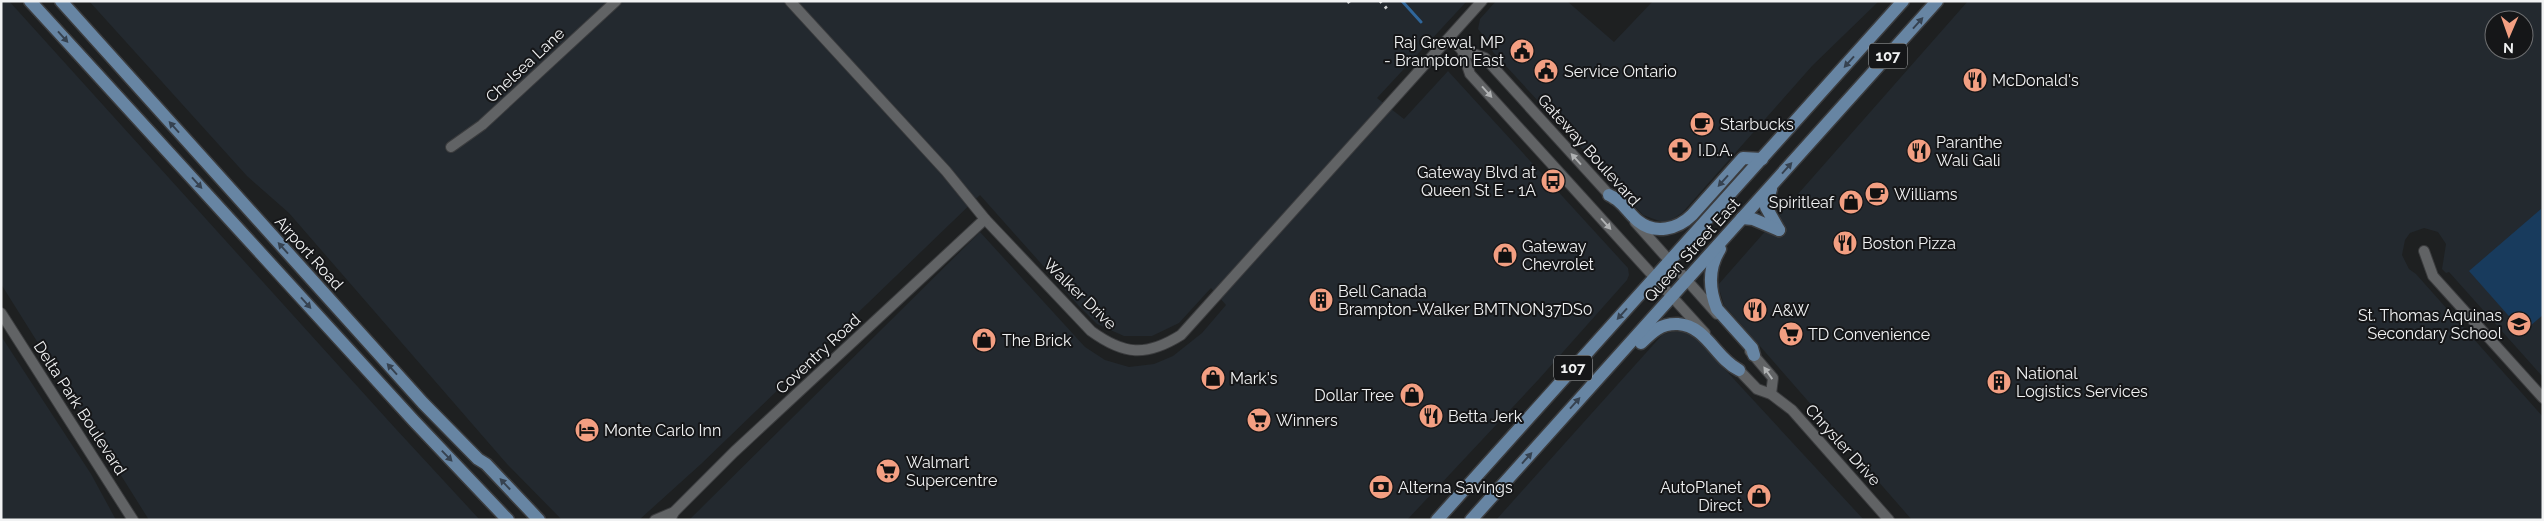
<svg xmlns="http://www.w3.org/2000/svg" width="2544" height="521" font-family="Raleway,sans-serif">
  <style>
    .built { fill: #23292f; fill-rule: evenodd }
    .green { fill: #183b5d }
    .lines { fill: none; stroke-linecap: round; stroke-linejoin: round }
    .stream { stroke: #30669a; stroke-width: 3 }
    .minor-casing { stroke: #3b3c3e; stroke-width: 12 }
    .major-casing { stroke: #3b3c3e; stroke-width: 15 }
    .minor { stroke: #616365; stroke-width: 10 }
    .major { stroke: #6785a3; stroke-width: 12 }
    .rail { stroke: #cecfd0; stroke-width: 3; stroke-dasharray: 2.5 5; stroke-linecap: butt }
    .oneway { fill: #364250 }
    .oneway2 { fill: #b0b2b3 }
    .labels { text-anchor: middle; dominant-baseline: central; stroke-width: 4; stroke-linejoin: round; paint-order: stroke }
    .shield { fill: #151618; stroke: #afb0b1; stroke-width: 1 }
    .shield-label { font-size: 15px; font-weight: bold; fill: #f1f2f3 }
    .poi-label { font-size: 16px; fill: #f1f2f3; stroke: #151618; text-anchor: start }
    .street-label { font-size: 16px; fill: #f1f2f3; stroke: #151618 }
  </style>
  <rect width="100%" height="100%" fill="#1e2021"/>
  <g class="built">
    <polygon points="1,1 9,1 395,428 480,520 149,520 1,284"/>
    <polygon points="89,1 1467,1 1377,98 1404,119 1448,71 1628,268 1629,275 1627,280 1539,379 1407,520 689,520 980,232 1085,347 1105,360 1129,367 1154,364 1173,356 1202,333 1226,305 1211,288 1179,323 1152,336 1124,336 1097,324 1078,305 980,195 701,464 639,520 562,520 507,464 289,213 247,176"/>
    <polygon points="1496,1 1567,1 1614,42 1653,1 1879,1 1812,66 1682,213 1671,220 1662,222 1643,215 1493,52 1487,40 1478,29 1480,19"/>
    <path d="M1968,1H2543V377L2449,272L2446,273L2442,269L2446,244L2438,232L2424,228L2410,233L2405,240L2402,255L2409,269L2416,274L2543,417V520H1912L1724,305L1718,285ZM2494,20H2524V50H2494Z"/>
    <polygon points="1674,331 1685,332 1695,337 1864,520 1496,520 1662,335"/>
    <polygon points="1,336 91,474 116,520 1,520"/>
  </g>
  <polygon class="green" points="2541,209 2543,315 2523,332 2469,271"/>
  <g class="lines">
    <polyline class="stream" points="1402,1 1421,22"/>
    <defs>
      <g id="minor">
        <path d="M790,1L946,171L985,219L1091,331C1124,355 1146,357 1181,335L1482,1"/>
        <polyline points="1450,38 1462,50 1485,58 1613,199"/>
        <polyline points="1462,50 1470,74 1705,333"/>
        <polyline points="451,147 482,125 616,1"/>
        <polyline points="1635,222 1717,314"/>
        <polyline points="2424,251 2433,276 2543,398"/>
        <polyline points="1,313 133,520"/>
        <polyline points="1750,351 1773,378 1771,394"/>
        <polyline points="1735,366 1757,389 1771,394 1792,410 1889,520"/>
        <polyline points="655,520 674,512"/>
        <polyline points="670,520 674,512 734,452 985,219"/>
      </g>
      <g id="major">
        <polyline points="30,1 414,421 508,520"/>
        <polyline points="61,1 423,403 478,459 486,464 539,520"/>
        <polyline points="1771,189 1766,207 1779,230"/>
        <path d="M1609,195C1622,200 1628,213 1638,221C1655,235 1678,229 1692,215L1743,158L1762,159"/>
        <polyline points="1742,218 1753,219 1779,230"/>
        <path d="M1720,249C1708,268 1709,289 1717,309L1752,348L1754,355"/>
        <path d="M1641,343C1652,332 1661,323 1678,324C1707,326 1715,358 1739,370"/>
        <polyline points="1437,520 1903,1"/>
        <polyline points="1471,520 1937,1"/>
      </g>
    </defs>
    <use href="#minor" class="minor-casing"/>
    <use href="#major" class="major-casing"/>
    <use href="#minor" class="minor"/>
    <use href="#major" class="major"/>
    <g class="rail">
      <polyline points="1348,1 1350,4"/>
      <polyline points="1380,1 1388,10"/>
    </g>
  </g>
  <defs><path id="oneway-solid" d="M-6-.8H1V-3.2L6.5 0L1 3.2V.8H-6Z" transform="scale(1.25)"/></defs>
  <g class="oneway">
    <use href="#oneway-solid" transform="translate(1918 23) rotate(-48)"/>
    <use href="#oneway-solid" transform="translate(63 37) rotate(48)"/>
    <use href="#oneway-solid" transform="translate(1849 62) rotate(132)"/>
    <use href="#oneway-solid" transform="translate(174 127) rotate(-132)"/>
    <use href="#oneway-solid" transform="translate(1787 168) rotate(-48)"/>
    <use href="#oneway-solid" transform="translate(1723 181) rotate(132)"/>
    <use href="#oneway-solid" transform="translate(197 183) rotate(48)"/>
    <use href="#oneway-solid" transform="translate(283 248) rotate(-132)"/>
    <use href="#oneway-solid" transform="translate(306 303) rotate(48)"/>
    <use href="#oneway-solid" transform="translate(1622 314) rotate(132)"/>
    <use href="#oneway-solid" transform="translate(392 369) rotate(-132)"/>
    <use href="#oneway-solid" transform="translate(1575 403) rotate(-48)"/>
    <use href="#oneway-solid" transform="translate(447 456) rotate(46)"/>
    <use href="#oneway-solid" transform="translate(1527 458) rotate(-48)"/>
    <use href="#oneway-solid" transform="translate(505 484) rotate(-133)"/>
  </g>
  <g class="oneway2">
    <use href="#oneway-solid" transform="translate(1487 92) rotate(48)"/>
    <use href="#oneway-solid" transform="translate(1576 159) rotate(-132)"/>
    <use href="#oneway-solid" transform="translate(1606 224) rotate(48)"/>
    <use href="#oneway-solid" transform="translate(1768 373) rotate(-125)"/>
  </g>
  <defs>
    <symbol id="civic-disc" viewBox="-11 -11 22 22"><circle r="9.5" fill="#f39f82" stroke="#151618"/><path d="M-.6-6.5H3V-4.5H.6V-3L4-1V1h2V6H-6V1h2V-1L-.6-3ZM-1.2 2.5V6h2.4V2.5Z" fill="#111"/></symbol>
    <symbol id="restaurant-disc" viewBox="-11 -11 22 22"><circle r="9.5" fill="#f39f82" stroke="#151618"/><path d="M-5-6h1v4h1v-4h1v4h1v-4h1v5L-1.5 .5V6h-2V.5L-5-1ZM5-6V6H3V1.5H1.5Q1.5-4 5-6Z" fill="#111"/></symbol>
    <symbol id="cafe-disc" viewBox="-11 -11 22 22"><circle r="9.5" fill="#f39f82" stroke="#151618"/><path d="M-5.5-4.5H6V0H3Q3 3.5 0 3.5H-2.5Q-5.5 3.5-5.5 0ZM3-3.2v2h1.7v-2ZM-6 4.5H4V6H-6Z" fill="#111"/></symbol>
    <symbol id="pharmacy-disc" viewBox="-11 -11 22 22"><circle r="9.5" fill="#f39f82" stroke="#151618"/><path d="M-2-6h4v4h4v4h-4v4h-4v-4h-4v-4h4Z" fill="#111"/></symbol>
    <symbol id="bus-disc" viewBox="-11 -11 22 22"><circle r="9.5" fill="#f39f82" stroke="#151618"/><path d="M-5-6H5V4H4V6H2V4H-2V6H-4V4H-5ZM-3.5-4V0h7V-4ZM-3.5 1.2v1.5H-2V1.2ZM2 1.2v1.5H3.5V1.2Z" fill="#111"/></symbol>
    <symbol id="shop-disc" viewBox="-11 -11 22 22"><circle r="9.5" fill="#f39f82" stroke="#151618"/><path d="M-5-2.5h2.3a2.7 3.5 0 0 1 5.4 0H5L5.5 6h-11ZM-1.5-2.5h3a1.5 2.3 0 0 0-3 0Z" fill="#111"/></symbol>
    <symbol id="building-disc" viewBox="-11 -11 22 22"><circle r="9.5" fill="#f39f82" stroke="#151618"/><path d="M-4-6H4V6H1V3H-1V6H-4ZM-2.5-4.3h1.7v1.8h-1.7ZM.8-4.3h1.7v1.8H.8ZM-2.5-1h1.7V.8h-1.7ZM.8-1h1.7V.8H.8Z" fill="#111"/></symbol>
    <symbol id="school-disc" viewBox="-11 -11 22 22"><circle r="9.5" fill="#f39f82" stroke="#151618"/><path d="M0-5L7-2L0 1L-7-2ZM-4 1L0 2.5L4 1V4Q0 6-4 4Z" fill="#111"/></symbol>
    <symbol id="supermarket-disc" viewBox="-11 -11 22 22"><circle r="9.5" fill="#f39f82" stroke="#151618"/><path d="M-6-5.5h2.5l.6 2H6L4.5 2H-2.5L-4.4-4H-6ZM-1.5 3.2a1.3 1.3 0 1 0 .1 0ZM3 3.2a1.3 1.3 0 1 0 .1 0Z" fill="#111"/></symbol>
    <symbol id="hotel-disc" viewBox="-11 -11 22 22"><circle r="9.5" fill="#f39f82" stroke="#151618"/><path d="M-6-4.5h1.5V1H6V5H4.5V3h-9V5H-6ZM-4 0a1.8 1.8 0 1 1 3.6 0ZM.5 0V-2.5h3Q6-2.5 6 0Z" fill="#111"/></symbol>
    <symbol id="bank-disc" viewBox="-11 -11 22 22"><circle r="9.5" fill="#f39f82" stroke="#151618"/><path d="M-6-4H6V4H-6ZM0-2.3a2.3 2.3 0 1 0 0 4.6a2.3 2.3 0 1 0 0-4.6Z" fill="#111"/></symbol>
  </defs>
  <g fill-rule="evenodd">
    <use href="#civic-disc" x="1508" y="37" width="28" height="28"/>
    <use href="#civic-disc" x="1532" y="57" width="28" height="28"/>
    <use href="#restaurant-disc" x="1961" y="66" width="28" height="28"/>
    <use href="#cafe-disc" x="1688" y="110" width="28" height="28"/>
    <use href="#pharmacy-disc" x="1666" y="136" width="28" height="28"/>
    <use href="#restaurant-disc" x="1905" y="137" width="28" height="28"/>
    <use href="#bus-disc" x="1539" y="167" width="28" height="28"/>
    <use href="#cafe-disc" x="1863" y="180" width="28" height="28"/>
    <use href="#shop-disc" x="1837" y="188" width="28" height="28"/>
    <use href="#restaurant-disc" x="1831" y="229" width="28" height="28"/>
    <use href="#shop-disc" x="1491" y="241" width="28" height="28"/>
    <use href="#building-disc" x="1307" y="286" width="28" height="28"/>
    <use href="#restaurant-disc" x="1741" y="296" width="28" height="28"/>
    <use href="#school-disc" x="2505" y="310" width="28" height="28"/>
    <use href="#supermarket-disc" x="1777" y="320" width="28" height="28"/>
    <use href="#shop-disc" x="970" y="326" width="28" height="28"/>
    <use href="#shop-disc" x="1199" y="364" width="28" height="28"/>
    <use href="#building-disc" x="1985" y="368" width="28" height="28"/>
    <use href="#shop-disc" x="1398" y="381" width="28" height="28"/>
    <use href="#restaurant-disc" x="1417" y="402" width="28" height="28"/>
    <use href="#supermarket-disc" x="1245" y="406" width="28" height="28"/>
    <use href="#hotel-disc" x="573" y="416" width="28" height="28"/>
    <use href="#supermarket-disc" x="874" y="457" width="28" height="28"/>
    <use href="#bank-disc" x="1367" y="473" width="28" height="28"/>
    <use href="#shop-disc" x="1745" y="482" width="28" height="28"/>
  </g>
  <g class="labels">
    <g class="shield">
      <rect x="1869" y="43.5" width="38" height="25" rx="4"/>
      <rect x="1554" y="355.5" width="38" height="25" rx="4"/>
    </g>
    <g class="shield-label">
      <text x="1888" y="56">107</text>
      <text x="1573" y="368">107</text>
    </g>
    <g class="poi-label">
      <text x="1504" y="42" text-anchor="end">Raj Grewal, MP<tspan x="1504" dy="18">- Brampton East</tspan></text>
      <text x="1564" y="71">Service Ontario</text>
      <text x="1992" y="80">McDonald's</text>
      <text x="1720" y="124">Starbucks</text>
      <text x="1936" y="142">Paranthe<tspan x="1936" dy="18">Wali Gali</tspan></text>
      <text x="1698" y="150">I.D.A.</text>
      <text x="1536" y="172" text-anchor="end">Gateway Blvd at<tspan x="1536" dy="18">Queen St E - 1A</tspan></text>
      <text x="1894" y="194">Williams</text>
      <text x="1834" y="202" text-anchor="end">Spiritleaf</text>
      <text x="1862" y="243">Boston Pizza</text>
      <text x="1522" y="246">Gateway<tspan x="1522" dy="18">Chevrolet</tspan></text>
      <text x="1338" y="291">Bell Canada<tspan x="1338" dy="18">Brampton-Walker BMTNON37DS0</tspan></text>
      <text x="1772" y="310">A&amp;W</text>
      <text x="2502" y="315" text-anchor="end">St. Thomas Aquinas<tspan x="2502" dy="18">Secondary School</tspan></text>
      <text x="1808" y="334">TD Convenience</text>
      <text x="1002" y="340">The Brick</text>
      <text x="2016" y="373">National<tspan x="2016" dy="18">Logistics Services</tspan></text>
      <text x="1230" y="378">Mark's</text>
      <text x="1394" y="395" text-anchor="end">Dollar Tree</text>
      <text x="1448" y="416">Betta Jerk</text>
      <text x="1276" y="420">Winners</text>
      <text x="604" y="430">Monte Carlo Inn</text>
      <text x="906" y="462">Walmart<tspan x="906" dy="18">Supercentre</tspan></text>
      <text x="1398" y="487">Alterna Savings</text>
      <text x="1742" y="487" text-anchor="end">AutoPlanet<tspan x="1742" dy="18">Direct</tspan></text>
    </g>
    <g class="street-label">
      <text transform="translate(525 65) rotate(-43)">Chelsea Lane</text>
      <text transform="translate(1589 150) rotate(48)">Gateway Boulevard</text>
      <text transform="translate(1692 250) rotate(-48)">Queen Street East</text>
      <text transform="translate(309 253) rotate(48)">Airport Road</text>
      <text transform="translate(1080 294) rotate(44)">Walker Drive</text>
      <text transform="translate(818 354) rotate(-43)">Coventry Road</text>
      <text transform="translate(80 408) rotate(57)">Delta Park Boulevard</text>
      <text transform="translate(1843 445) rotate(48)">Chrysler Drive</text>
    </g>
  </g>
  <rect width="2544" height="521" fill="none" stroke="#f1f2f3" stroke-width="5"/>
  <g transform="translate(2509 35) rotate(182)"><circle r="24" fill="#151618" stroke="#6d6e70"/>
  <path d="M0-4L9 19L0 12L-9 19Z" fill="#f39f82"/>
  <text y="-8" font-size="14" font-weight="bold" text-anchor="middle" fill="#f1f2f3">N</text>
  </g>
</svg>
